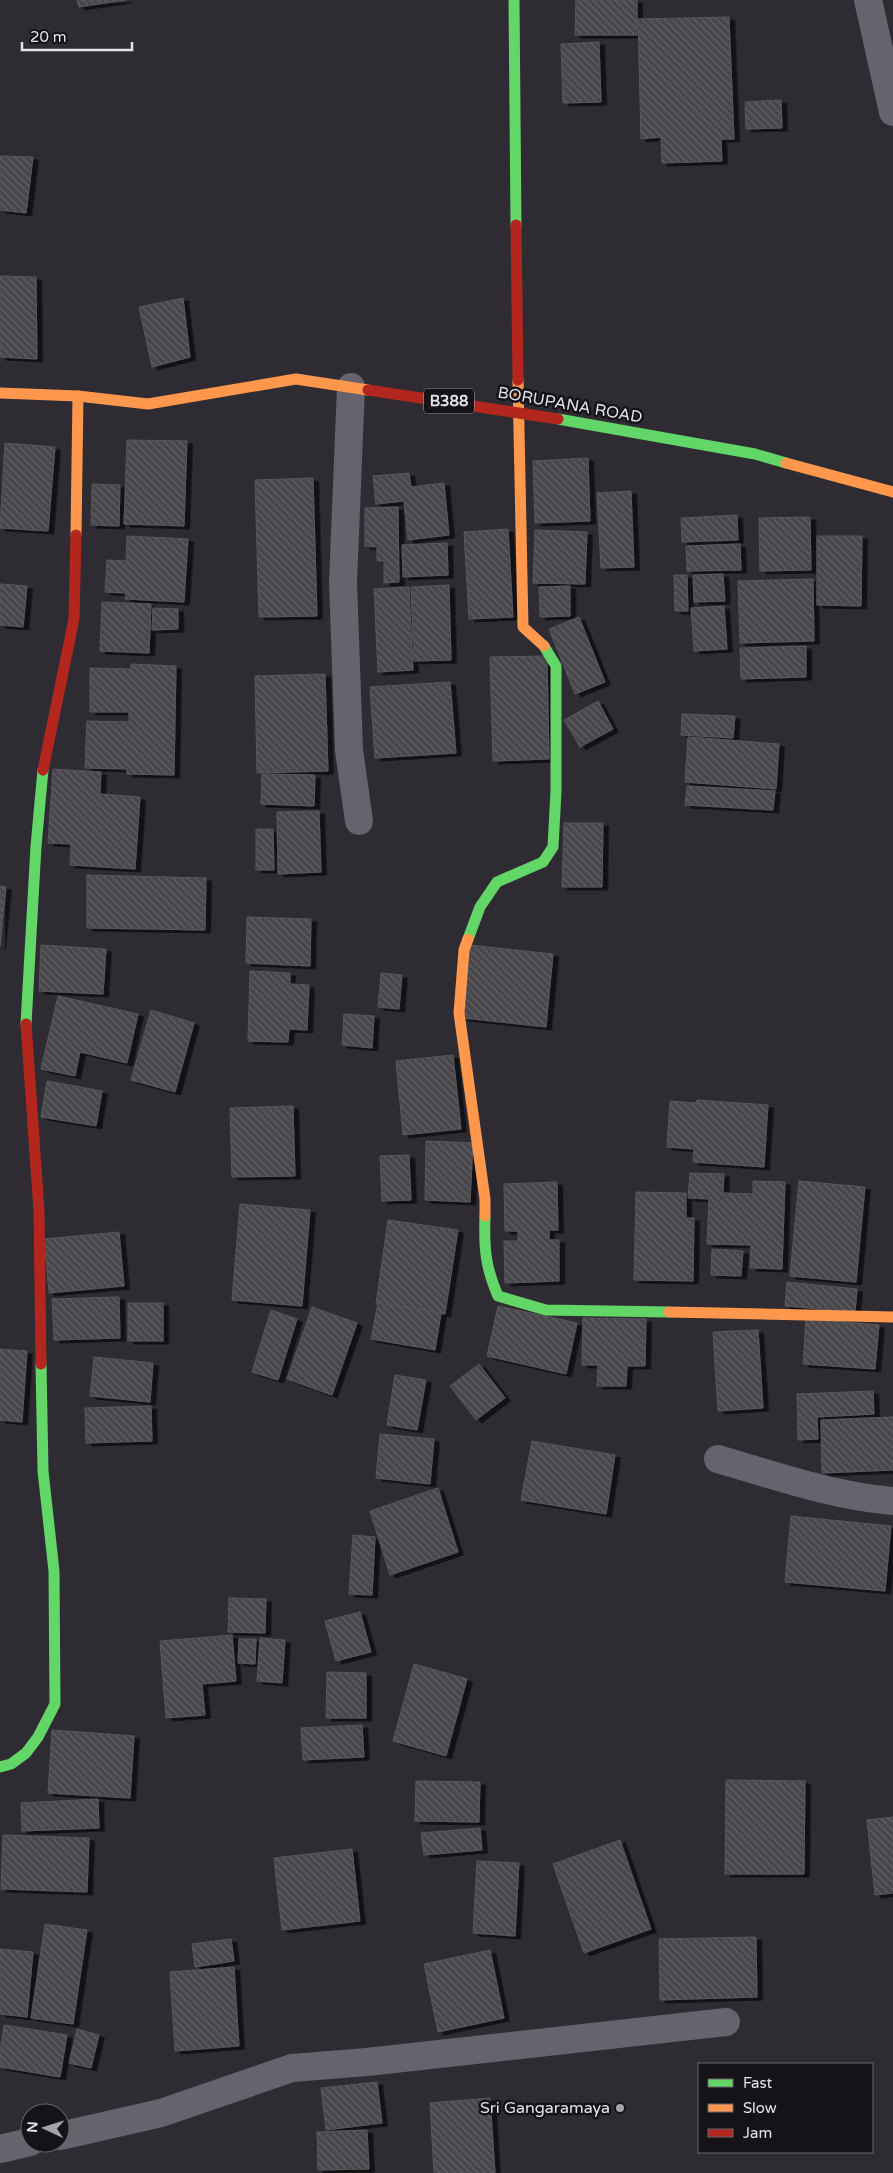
<svg xmlns="http://www.w3.org/2000/svg" width="893" height="2173" font-family="'Varela Round',sans-serif">
  <style>
    .building { fill: url(#building-back-hatch); stroke: #58575c; filter: url(#shadow) }
    .lines { fill: none; stroke-linecap: round; stroke-linejoin: round }
    .street { stroke: #66636e; stroke-width: 28 }
    .fast { stroke: #63d668; stroke-width: 11 }
    .slow { stroke: #ff974d; stroke-width: 11 }
    .jam { stroke: #b3261e; stroke-width: 11 }
    .poi-dot { fill: #a5a3aa; stroke: #151318; stroke-width: 2 }
    .labels { text-anchor: middle; dominant-baseline: central; stroke-width: 5; stroke-linejoin: round; paint-order: stroke }
    .shield { fill: #151318; stroke: #a7a5ab; stroke-width: 1 }
    .shield-label { font-size: 15px; font-weight: bold; fill: #e5e3ea }
    .street-label { font-size: 16px; fill: #e5e3ea; stroke: #151318 }
    .poi-label { font-size: 16px; fill: #e5e3ea; stroke: #151318; text-anchor: end }
  </style>
  <defs>
    <pattern id="building-back-hatch" width="6" height="6" patternUnits="userSpaceOnUse" patternTransform="scale(1.25)"><rect width="6" height="6" fill="#47464b"/><path d="M-1 5l2 2M0 0l6 6M5-1l2 2" fill="none" stroke="#616165"/></pattern>
    <filter id="shadow"><feDropShadow dx="5.5" dy="3" stdDeviation="0" flood-color="#0009"/></filter>
  </defs>
  <rect width="100%" height="100%" fill="#2e2c32"/>
  <g class="building">
    <polygon points="77,0 126,0 79,7"/>
    <polygon points="576,0 637,0 637,35 575,35"/>
    <polygon points="729,17 734,139 721,139 722,161 662,163 661,137 641,139 638,19"/>
    <polygon points="599,42 601,102 563,103 561,44"/>
    <polygon points="781,100 782,128 746,129 745,102"/>
    <polygon points="0,156 33,157 26,213 0,210"/>
    <polygon points="0,276 36,277 37,359 0,357"/>
    <polygon points="183,298 190,357 152,367 139,307"/>
    <polygon points="127,440 187,441 184,526 124,524"/>
    <polygon points="5,443 55,447 48,531 0,528"/>
    <polygon points="588,458 590,521 535,523 533,461"/>
    <polygon points="409,473 411,487 444,483 449,535 408,540 404,501 376,504 373,476"/>
    <polygon points="313,478 317,616 259,617 255,480"/>
    <polygon points="92,484 120,485 119,526 91,525"/>
    <polygon points="631,491 634,567 601,568 597,493"/>
    <polygon points="398,507 399,582 384,583 384,561 377,561 377,547 365,546 365,508"/>
    <polygon points="737,515 738,540 682,542 681,518"/>
    <polygon points="810,517 811,570 760,571 759,518"/>
    <polygon points="508,529 513,617 469,619 464,532"/>
    <polygon points="535,530 587,532 585,584 533,583"/>
    <polygon points="127,536 188,539 184,602 125,599 126,593 105,592 107,560 126,561"/>
    <polygon points="817,536 862,536 861,606 817,605"/>
    <polygon points="447,543 448,575 403,577 402,545"/>
    <polygon points="740,544 741,570 687,571 686,546"/>
    <polygon points="723,574 725,601 694,602 693,575"/>
    <polygon points="674,575 687,575 688,611 675,611"/>
    <polygon points="813,579 814,641 740,643 738,581"/>
    <polygon points="0,584 27,586 23,627 0,625"/>
    <polygon points="449,585 451,660 414,661 411,587"/>
    <polygon points="570,586 570,616 540,617 539,587"/>
    <polygon points="409,587 413,670 378,672 374,589"/>
    <polygon points="102,602 151,604 149,653 100,651"/>
    <polygon points="724,606 727,649 694,651 691,608"/>
    <polygon points="153,608 178,609 178,629 152,630"/>
    <polygon points="579,617 605,682 575,694 549,629"/>
    <polygon points="806,646 806,677 741,679 740,648"/>
    <polygon points="547,656 549,759 493,761 490,657"/>
    <polygon points="131,664 176,666 174,775 127,774 127,769 85,768 87,721 129,722 129,712 90,712 90,668 131,669"/>
    <polygon points="325,674 328,771 257,773 255,676"/>
    <polygon points="450,682 456,753 375,758 370,687"/>
    <polygon points="598,701 613,729 580,747 564,720"/>
    <polygon points="682,714 735,716 733,738 681,735"/>
    <polygon points="688,737 779,744 776,789 685,782"/>
    <polygon points="53,769 101,772 100,794 140,797 135,869 70,865 71,844 48,843"/>
    <polygon points="262,774 315,775 314,806 261,804"/>
    <polygon points="687,786 775,791 773,810 685,805"/>
    <polygon points="319,811 321,872 278,874 277,812"/>
    <polygon points="564,823 603,823 602,887 562,887"/>
    <polygon points="256,829 273,829 274,870 256,870"/>
    <polygon points="87,875 206,878 205,930 87,928"/>
    <polygon points="0,886 6,887 0,946"/>
    <polygon points="247,917 311,919 310,966 246,963"/>
    <polygon points="41,945 106,949 103,994 39,991"/>
    <polygon points="470,945 553,954 546,1027 463,1018"/>
    <polygon points="250,971 290,973 290,984 309,985 307,1030 289,1029 288,1042 248,1041"/>
    <polygon points="381,973 402,975 399,1009 378,1007"/>
    <polygon points="58,996 138,1014 127,1063 80,1052 75,1076 41,1069"/>
    <polygon points="151,1010 194,1023 175,1092 131,1080"/>
    <polygon points="344,1014 374,1016 372,1048 342,1045"/>
    <polygon points="453,1055 461,1129 403,1135 396,1061"/>
    <polygon points="47,1081 102,1091 96,1126 41,1117"/>
    <polygon points="697,1100 768,1105 764,1167 693,1162 694,1149 667,1147 670,1101 696,1103"/>
    <polygon points="293,1106 295,1176 232,1177 230,1108"/>
    <polygon points="426,1141 473,1143 470,1202 425,1200"/>
    <polygon points="409,1155 411,1200 382,1201 380,1156"/>
    <polygon points="690,1173 724,1174 723,1193 753,1194 753,1181 785,1182 782,1269 750,1268 751,1245 707,1244 709,1199 688,1198"/>
    <polygon points="799,1181 865,1187 856,1282 790,1276"/>
    <polygon points="557,1182 558,1230 549,1230 549,1240 559,1240 559,1281 505,1283 504,1241 518,1241 518,1231 505,1231 504,1184"/>
    <polygon points="636,1192 686,1193 686,1218 694,1218 693,1281 634,1280"/>
    <polygon points="240,1204 310,1210 302,1306 232,1300"/>
    <polygon points="388,1220 458,1230 445,1314 376,1304"/>
    <polygon points="119,1232 124,1286 49,1293 44,1239"/>
    <polygon points="712,1249 743,1251 741,1276 711,1275"/>
    <polygon points="787,1282 857,1289 855,1312 785,1306"/>
    <polygon points="119,1297 120,1338 54,1340 52,1299"/>
    <rect x="128" y="1303" width="35" height="38"/>
    <polygon points="378,1303 441,1313 435,1350 371,1339"/>
    <polygon points="498,1306 577,1323 566,1374 487,1356"/>
    <polygon points="312,1307 357,1323 332,1395 287,1379"/>
    <polygon points="271,1310 297,1319 278,1380 252,1372"/>
    <polygon points="583,1318 646,1319 645,1366 627,1366 626,1386 597,1386 598,1365 582,1365"/>
    <polygon points="806,1319 879,1325 875,1369 803,1364"/>
    <polygon points="758,1330 763,1408 718,1411 713,1332"/>
    <polygon points="0,1349 27,1351 22,1422 0,1420"/>
    <polygon points="94,1357 153,1363 150,1402 90,1396"/>
    <polygon points="479,1364 505,1398 476,1420 450,1386"/>
    <polygon points="395,1375 426,1380 417,1430 387,1425"/>
    <polygon points="873,1391 874,1414 817,1417 818,1439 798,1440 797,1394"/>
    <polygon points="151,1406 152,1441 86,1443 85,1408"/>
    <polygon points="893,1417 893,1470 822,1473 821,1420"/>
    <polygon points="380,1434 434,1439 430,1484 376,1478"/>
    <polygon points="532,1441 615,1455 606,1514 521,1500"/>
    <polygon points="438,1488 458,1552 390,1575 370,1511"/>
    <polygon points="791,1516 891,1526 885,1591 785,1582"/>
    <polygon points="353,1535 375,1537 372,1595 349,1594"/>
    <polygon points="229,1598 266,1599 265,1633 228,1632"/>
    <polygon points="360,1612 371,1652 336,1661 325,1621"/>
    <polygon points="232,1635 236,1681 202,1684 205,1715 166,1718 160,1641"/>
    <polygon points="260,1638 285,1640 282,1683 257,1681"/>
    <polygon points="239,1639 256,1639 255,1664 238,1663"/>
    <polygon points="414,1664 467,1679 446,1756 393,1741"/>
    <polygon points="327,1672 366,1673 366,1718 326,1718"/>
    <polygon points="362,1725 364,1757 303,1760 301,1728"/>
    <polygon points="52,1730 134,1736 130,1798 48,1793"/>
    <polygon points="726,1780 805,1781 804,1874 725,1874"/>
    <polygon points="416,1781 480,1782 479,1822 415,1821"/>
    <polygon points="98,1799 99,1828 22,1831 21,1803"/>
    <polygon points="893,1817 893,1893 875,1895 867,1820"/>
    <polygon points="480,1828 482,1850 424,1855 421,1833"/>
    <polygon points="3,1835 89,1838 87,1892 1,1889"/>
    <polygon points="620,1840 651,1929 584,1953 553,1864"/>
    <polygon points="352,1849 360,1921 282,1930 274,1858"/>
    <polygon points="477,1861 519,1863 515,1936 473,1933"/>
    <polygon points="45,1924 87,1930 73,2024 31,2018"/>
    <polygon points="756,1937 757,1997 660,2000 659,1939"/>
    <polygon points="231,1939 234,1961 195,1967 192,1944"/>
    <polygon points="0,1949 33,1952 27,2017 0,2014"/>
    <polygon points="490,1950 504,2018 438,2032 424,1964"/>
    <polygon points="234,1967 239,2046 175,2051 170,1972"/>
    <polygon points="4,2025 67,2035 60,2077 0,2067 0,2050"/>
    <polygon points="77,2029 99,2035 91,2068 69,2063"/>
    <polygon points="377,2082 382,2123 326,2130 321,2088"/>
    <polygon points="490,2098 495,2173 434,2173 430,2103"/>
    <polygon points="367,2130 369,2169 318,2170 317,2132"/>
  </g>
  <g class="lines">
    <g class="street">
      <polyline points="868,0 893,112"/>
      <polyline points="351,387 343,582 349,750 359,821"/>
      <path d="M718,1459C776,1476 833,1496 893,1501"/>
      <polyline points="60,2136 161,2113 292,2068 367,2062 726,2022"/>
      <polyline points="0,2149 30,2142"/>
    </g>
    <g class="fast">
      <polyline points="514,0 516,225"/>
      <polyline points="558,419 755,454 786,463"/>
      <polyline points="468,939 480,907 497,882 543,862 553,847 556,791 556,666 544,646"/>
      <polyline points="26,1024 36,846 43,770"/>
      <path d="M485,1216C484,1248 485,1266 498,1296L546,1310L669,1312"/>
      <polyline points="0,1767 11,1764 26,1753 38,1737 55,1704 54,1571 43,1471 41,1364"/>
    </g>
    <g class="slow">
      <polyline points="518,380 523,627 544,646"/>
      <polyline points="0,393 78,396 148,404 296,379 368,390"/>
      <polyline points="786,463 893,492"/>
      <polyline points="76,535 78,396"/>
      <polyline points="468,939 464,950 459,1013 485,1199 485,1216"/>
      <polyline points="669,1312 893,1317"/>
    </g>
    <g class="jam">
      <polyline points="516,225 518,380"/>
      <polyline points="368,390 558,419"/>
      <polyline points="43,770 74,619 76,535"/>
      <polyline points="26,1024 39,1211 41,1364"/>
    </g>
  </g>
  <circle class="poi-dot" cx="620" cy="2108" r="5"/>
  <g class="labels">
    <rect class="shield" x="424" y="388.5" width="50" height="25" rx="4"/>
    <g class="shield-label">
      <text x="449" y="401">B388</text>
    </g>
    <g class="street-label">
      <text transform="translate(570 405) rotate(10)">BORUPANA ROAD</text>
    </g>
    <g class="poi-label">
      <text x="610" y="2108">Sri Gangaramaya</text>
    </g>
  </g>
  <rect x="698" y="2063" width="175" height="90" fill="#151318" stroke="#68666c"/>
  <rect x="708" y="2079" width="25" height="8" fill="#63d668" stroke="#68666c"/>
  <text x="743" y="2088" font-size="15" fill="#e5e3ea">Fast</text>
  <rect x="708" y="2104" width="25" height="8" fill="#ff974d" stroke="#68666c"/>
  <text x="743" y="2113" font-size="15" fill="#e5e3ea">Slow</text>
  <rect x="708" y="2129" width="25" height="8" fill="#b3261e" stroke="#68666c"/>
  <text x="743" y="2138" font-size="15" fill="#e5e3ea">Jam</text>
  <g transform="translate(45 2128) rotate(274)"><circle r="24" fill="#151318" stroke="#68666c"/>
  <path d="M0-4L9 19L0 12L-9 19Z" fill="#a5a3aa"/>
  <text y="-8" font-size="14" font-weight="bold" text-anchor="middle" fill="#e5e3ea">N</text>
  </g>
  <path d="M22 42v8h110v-8" fill="none" stroke="#e5e3ea" stroke-width="2.5"/>
  <text x="30" y="42" font-size="15" fill="#e5e3ea" stroke="#151318" stroke-width="4" paint-order="stroke">20 m</text>
</svg>
